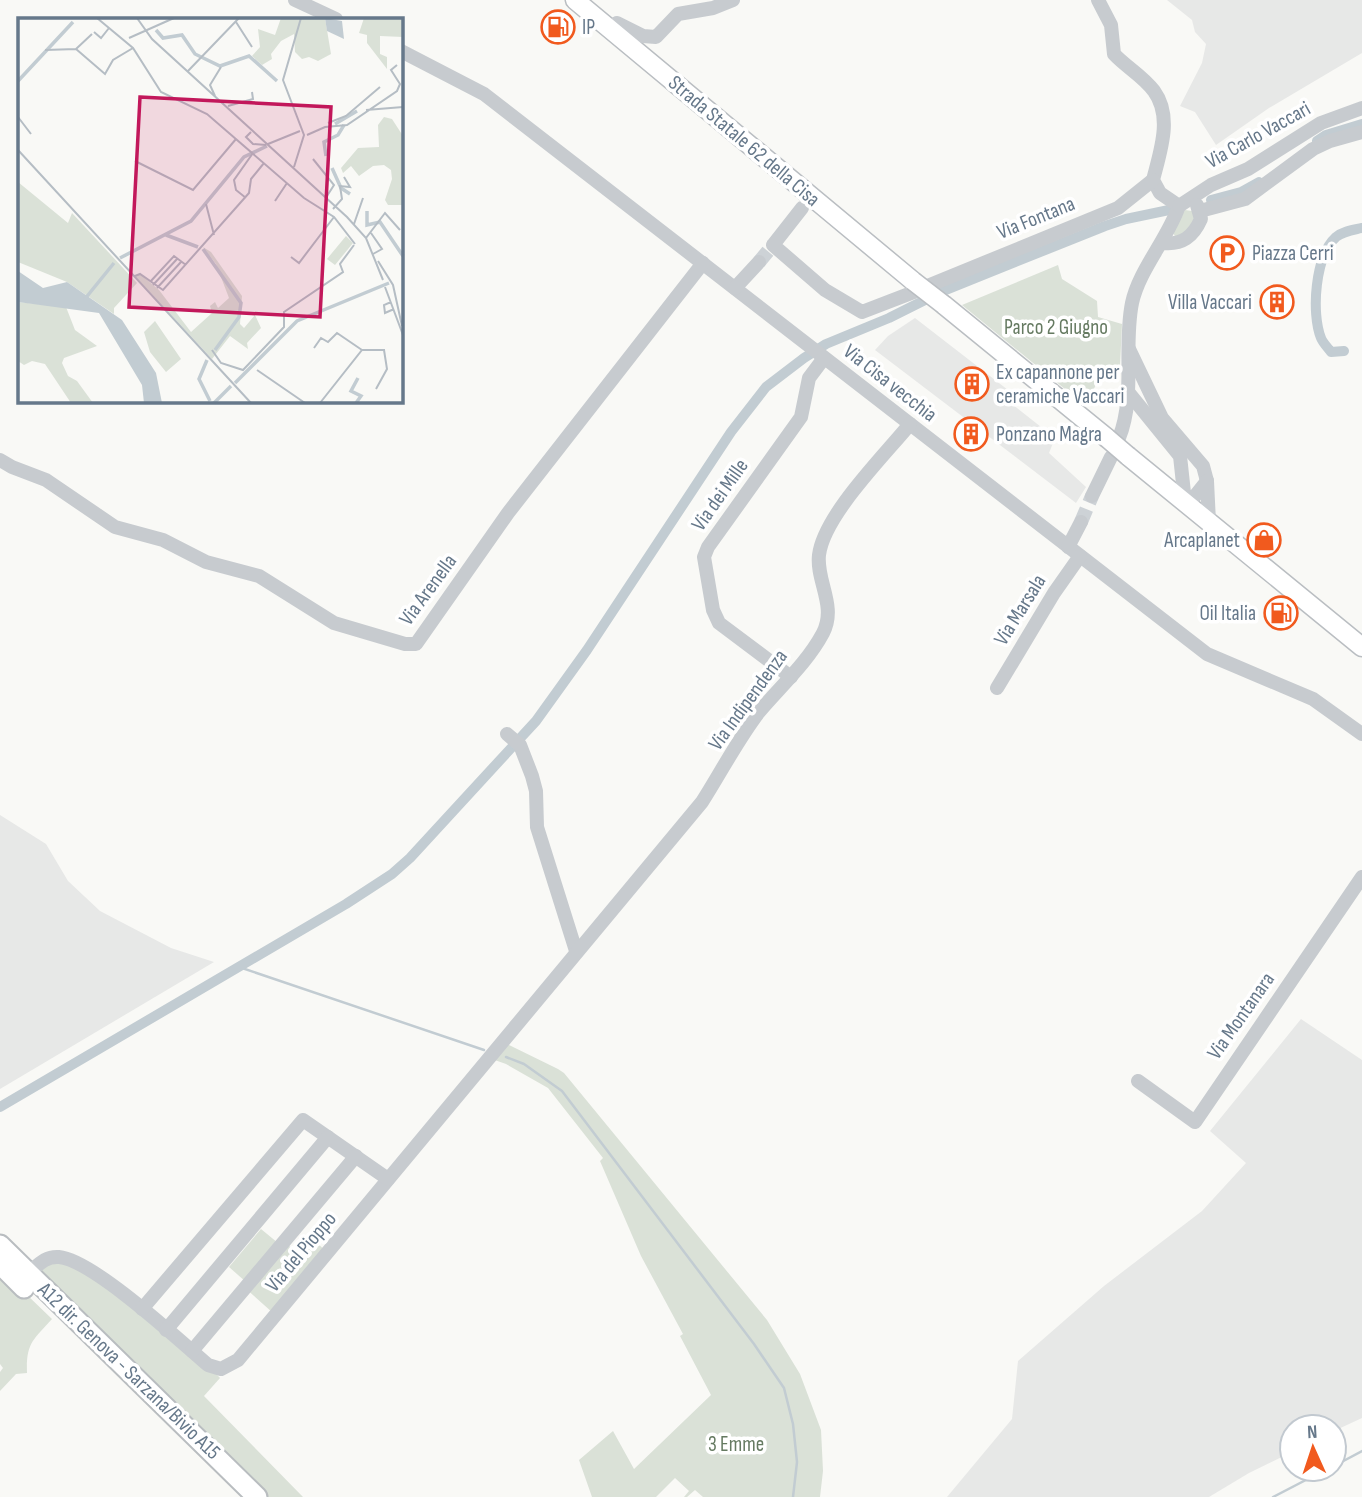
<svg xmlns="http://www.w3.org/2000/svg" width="1362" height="1497" font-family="'Sofia Sans Condensed',sans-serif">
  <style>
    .built { fill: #e7e8e7 }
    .green { fill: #dae1d7 }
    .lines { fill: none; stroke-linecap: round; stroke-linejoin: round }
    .stream { stroke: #c2ccd2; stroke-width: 2.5 }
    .canal { stroke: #c2ccd2; stroke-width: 10 }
    .minor-tunnel { stroke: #cdd2d6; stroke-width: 14; stroke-dasharray: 14 7; stroke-linecap: butt }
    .major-casing { stroke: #babec2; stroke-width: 21 }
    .highway-casing { stroke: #b9bdc0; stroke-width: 23 }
    .minor { stroke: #c7cbcf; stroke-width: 14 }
    .major { stroke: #fff; stroke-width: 18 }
    .highway { stroke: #fff; stroke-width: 19 }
    .major-bridge-casing { stroke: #babec2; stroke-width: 21; stroke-linecap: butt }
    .major-bridge { stroke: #fff; stroke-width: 18 }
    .labels { text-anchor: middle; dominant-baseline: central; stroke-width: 7; stroke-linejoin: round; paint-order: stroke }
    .poi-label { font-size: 21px; fill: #66788a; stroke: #fff; text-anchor: start }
    .street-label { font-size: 21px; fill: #66788a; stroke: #fff }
    .park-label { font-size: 21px; fill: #657a61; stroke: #fff }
    .inset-river { fill: none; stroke: #c2ccd2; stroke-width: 3.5 }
    .inset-road { fill: none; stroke: #b5bdc4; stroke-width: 2 }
    .view { fill: #c2185b; fill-opacity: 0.15; stroke: #c2185b; stroke-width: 3.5 }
    .inset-edge { fill: none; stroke: #66788a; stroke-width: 3.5 }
  </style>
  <rect width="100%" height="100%" fill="#f9f9f6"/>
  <g class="built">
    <polygon points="1167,0 1362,0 1362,53 1269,108 1216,145 1195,112 1180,106 1202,63 1206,44 1195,32 1192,20"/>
    <polygon points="915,318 1008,390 1007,400 1055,438 1049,453 1086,487 1076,503 875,350 888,336"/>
    <polygon points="0,815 46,844 68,881 100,911 171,948 214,962 0,1089"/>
    <polygon points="1301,1019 1362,1060 1362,1418 1334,1431 1334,1427 1292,1427 1292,1452 1249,1473 1209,1497 947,1497 1012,1419 1018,1361 1104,1286 1202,1211 1246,1163 1210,1131"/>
  </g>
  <g class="green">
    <polygon points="1185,210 1192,211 1195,215 1194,228 1176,238 1172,231"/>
    <polygon points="1058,265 1062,279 1097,301 1098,317 1122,324 1120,366 1098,379 1088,404 1082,403 962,305"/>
    <polygon points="503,1042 558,1069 564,1073 767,1320 800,1374 821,1430 823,1471 820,1497 703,1497 695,1490 687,1497 684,1497 689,1491 675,1478 656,1497 592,1497 579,1460 613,1431 634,1469 711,1395 680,1336 683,1334 641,1256 600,1161 603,1158 548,1088 506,1064 489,1058"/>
    <polygon points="261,1229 278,1243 282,1240 294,1250 303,1240 308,1245 312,1242 316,1246 318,1244 326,1251 273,1313 243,1286 246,1282 229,1267"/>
    <polygon points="72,1260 208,1365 220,1378 204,1396 303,1497 263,1497 31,1271 42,1261"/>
    <path d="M0,1269L52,1319C33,1340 26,1343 27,1373L16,1374L0,1391V1372L3,1368L0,1364Z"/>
  </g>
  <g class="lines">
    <g class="stream">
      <polyline points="239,967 484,1050"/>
      <polyline points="506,1057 524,1064 562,1091 754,1344 784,1388 793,1424 797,1462 793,1497"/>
      <polyline points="1334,1466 1362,1451"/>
      <polyline points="1273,1497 1327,1469"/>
    </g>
    <g class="canal">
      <polyline points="1317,141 1326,135 1362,124"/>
      <polyline points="1211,200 1241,192 1259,182"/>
      <path d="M1344,351L1331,352C1328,348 1323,343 1321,338C1311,313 1315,256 1336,237C1343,231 1353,230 1362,228"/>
      <polyline points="0,1107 346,904 392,874 410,858 536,721 587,650 731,432 766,387 804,358 826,344 889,318 943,291 1105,226 1126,219 1169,210"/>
    </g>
    <g class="minor-tunnel">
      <polyline points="759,262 773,245"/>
      <polyline points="1081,522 1092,496"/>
    </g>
    <defs>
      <g id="major">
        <polyline points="575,0 913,281"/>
        <polyline points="944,305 1107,438"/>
        <polyline points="1128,456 1362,647"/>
      </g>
      <g id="highway">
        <polyline points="0,1245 257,1497"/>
        <polyline points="0,1264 24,1288"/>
      </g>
    </defs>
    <use href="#major" class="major-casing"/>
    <use href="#highway" class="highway-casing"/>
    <g class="minor">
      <polyline points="295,0 336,19"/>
      <path d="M1098,0L1111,25L1114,54C1126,67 1143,76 1154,91C1173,117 1160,152 1153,180L1160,193L1179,206C1167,240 1139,270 1132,303C1123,347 1136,395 1119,438"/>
      <polyline points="613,31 617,23 643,36 656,37 678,14 713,8 733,0"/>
      <polyline points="401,51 484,94 1207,654 1313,699 1362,734"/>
      <polyline points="1179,206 1211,185 1248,169 1321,123 1362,108"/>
      <polyline points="802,208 773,245 825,290 862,312 914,292"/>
      <polyline points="1200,211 1245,199 1313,149 1330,141 1362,132"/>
      <path d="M1163,243C1182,245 1193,237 1201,219L1197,205"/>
      <polyline points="930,285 1118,208 1153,180"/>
      <polyline points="735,288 759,262"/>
      <polyline points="1129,349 1162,418 1203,466 1207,481 1209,522"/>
      <polyline points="1128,392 1180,456 1185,502 1195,496 1207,481"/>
      <polyline points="0,460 12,467 46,480 115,527 163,540 206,562 259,576 334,623 405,644 416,644 508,513 703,263"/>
      <polyline points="1092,496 1111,457"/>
      <polyline points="1068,547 1081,522"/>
      <polyline points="791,677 719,623 713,610 704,557 708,547 801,417 809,378 824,358"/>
      <polyline points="997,688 1054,593 1080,556"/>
      <polyline points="507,734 520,745 532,776 536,791 537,827 576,951"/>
      <polyline points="1138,1081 1195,1122 1362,877"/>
      <path d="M31,1271C40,1263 47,1256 59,1257C93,1260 180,1341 208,1365L221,1369L238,1360L702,802C720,774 738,739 759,712C781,686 807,663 823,633C837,606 816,581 819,555C824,515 884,456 910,424"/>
      <polyline points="142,1309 303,1120 388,1179"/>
      <polyline points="166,1330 328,1137"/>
      <polyline points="192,1351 356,1156"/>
    </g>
    <use href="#major" class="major"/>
    <use href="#highway" class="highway"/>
    <defs>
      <g id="major-bridge">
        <polyline points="913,281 944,305"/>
        <polyline points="1107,438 1128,456"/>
      </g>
    </defs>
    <use href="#major-bridge" class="major-bridge-casing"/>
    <use href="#major-bridge" class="major-bridge"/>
  </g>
  <defs>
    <symbol id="fuel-ring" viewBox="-11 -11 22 22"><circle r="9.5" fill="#fff" stroke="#f15a1e" stroke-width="1.5"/><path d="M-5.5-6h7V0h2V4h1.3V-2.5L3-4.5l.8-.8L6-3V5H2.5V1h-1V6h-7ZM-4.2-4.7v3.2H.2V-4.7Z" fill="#f15a1e"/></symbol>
    <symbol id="parking-ring" viewBox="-11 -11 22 22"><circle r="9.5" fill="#fff" stroke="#f15a1e" stroke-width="1.5"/><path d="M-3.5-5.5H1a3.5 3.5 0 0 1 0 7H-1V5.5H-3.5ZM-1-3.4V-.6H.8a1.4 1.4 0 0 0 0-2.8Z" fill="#f15a1e"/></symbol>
    <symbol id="building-ring" viewBox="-11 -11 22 22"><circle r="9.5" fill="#fff" stroke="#f15a1e" stroke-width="1.5"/><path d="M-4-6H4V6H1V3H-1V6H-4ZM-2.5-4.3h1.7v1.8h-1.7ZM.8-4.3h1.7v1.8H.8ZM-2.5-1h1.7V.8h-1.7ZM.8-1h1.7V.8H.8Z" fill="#f15a1e"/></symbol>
    <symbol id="shop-ring" viewBox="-11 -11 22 22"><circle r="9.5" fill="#fff" stroke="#f15a1e" stroke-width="1.5"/><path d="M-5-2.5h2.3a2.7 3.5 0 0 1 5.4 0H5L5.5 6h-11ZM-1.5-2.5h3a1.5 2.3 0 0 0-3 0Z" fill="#f15a1e"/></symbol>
  </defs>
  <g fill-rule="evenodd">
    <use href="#fuel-ring" x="539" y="8" width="38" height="38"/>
    <use href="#parking-ring" x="1208" y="234" width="38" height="38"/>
    <use href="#building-ring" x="1258" y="283" width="38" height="38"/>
    <use href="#building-ring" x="953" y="365" width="38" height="38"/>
    <use href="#building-ring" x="952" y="415" width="38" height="38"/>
    <use href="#shop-ring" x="1245" y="521" width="38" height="38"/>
    <use href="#fuel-ring" x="1262" y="594" width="38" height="38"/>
  </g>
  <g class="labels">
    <g class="poi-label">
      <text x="582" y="27">IP</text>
      <text x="1252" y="253">Piazza Cerri</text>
      <text x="1252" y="302" text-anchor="end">Villa Vaccari</text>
      <text x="996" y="372">Ex capannone per<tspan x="996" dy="24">ceramiche Vaccari</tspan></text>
      <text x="996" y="434">Ponzano Magra</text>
      <text x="1240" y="540" text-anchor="end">Arcaplanet</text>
      <text x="1256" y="613" text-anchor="end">Oil Italia</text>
    </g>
    <g class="street-label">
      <text transform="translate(1258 135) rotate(-29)">Via Carlo Vaccari</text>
      <text transform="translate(744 141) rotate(40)">Strada Statale 62 della Cisa</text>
      <text transform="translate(1036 218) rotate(-22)">Via Fontana</text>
      <text transform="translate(890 383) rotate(38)">Via Cisa vecchia</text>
      <text transform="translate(720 495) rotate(-55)">Via dei Mille</text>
      <text transform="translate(428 590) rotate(-54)">Via Arenella</text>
      <text transform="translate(1020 610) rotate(-58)">Via Marsala</text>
      <text transform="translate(748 700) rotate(-54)">Via Indipendenza</text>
      <text transform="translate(1241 1016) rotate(-55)">Via Montanara</text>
      <text transform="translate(301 1252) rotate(-50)">Via del Pioppo</text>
      <text transform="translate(129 1371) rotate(44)">A12 dir. Genova - Sarzana/Bivio A15</text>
    </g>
    <g class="park-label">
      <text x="1056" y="327">Parco 2 Giugno</text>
      <text x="736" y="1444">3 Emme</text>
    </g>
  </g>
  <g transform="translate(18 18)">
    <rect width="385" height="385" fill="#f9f9f6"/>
    <path d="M263,0H307L313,36L300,43L291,39L284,41L277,34L276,16L263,23L253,36L254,41L244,47L234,38L242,29L240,11L257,17ZM346,0H385V19L362,18V36L369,39V51L349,25V17L341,15ZM366,99L374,101L385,118V187H370L367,182L374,161L373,152L366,147L355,148L341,158L333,148L325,155L323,150L340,130L361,129L360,107ZM0,164L50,205L54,195L119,265L96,290V296L49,264L0,244ZM328,218L335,225L317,247L309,241ZM185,229L193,234L224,278L222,306L226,310L237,297L243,310L229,325L230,331L212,318L194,341L117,258L122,256L141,272L173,314L194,295L192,288L197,284L200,290L211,280L198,246ZM0,284L48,289L57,312L79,328L46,340L44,345L50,358L59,363L75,385H53L27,346L14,343L6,347L0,343ZM137,303L163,341L148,354L132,334L126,314Z" fill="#dae1d7"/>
    <path d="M307,0L324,3L326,21L309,13ZM0,253L25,270L49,264L104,302L138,355L144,385H126L124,367L81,295L0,284Z" fill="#c2ccd2"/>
    <path class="inset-river" d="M138,12L145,20L164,17L177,36L202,48L231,38L259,63M0,63L55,4M317,106L339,93M308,138L306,124L320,117L326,107M314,150L323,170L332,176M349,193V207L362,204L385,238M148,217L180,229M185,231L223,285L221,299L197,332M102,240L173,203L226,139L249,128M66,282L96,245M189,342L181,361L192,383M217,365L279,303L371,265M196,385L213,368M338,385L343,378L333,373L340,360"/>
    <path class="inset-road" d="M79,0L115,30L143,74L189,96L286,180L316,199L337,226M119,0L134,21L329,199L348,220L365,262M218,4L234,29M76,14L83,20L91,10M111,20L156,0M58,31L87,56L95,42L115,30M27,32L58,31L74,16M170,53L221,0M197,78L192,67L203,49M210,88L235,81L234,74M348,92L385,89M0,99L13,116M310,105L328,98L362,69M233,114L228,119L235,126L248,127M289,117L307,109L329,107L379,73L382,66L373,52L379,47M250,126L282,113M0,132L233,385M295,141L316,167L309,178M117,143L175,172L218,121M276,149L286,117L265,62L283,0M228,180L218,172L216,162L235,135M257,183L269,165M188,186L196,217M315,191L324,181L322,168L332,169L326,159M336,206L345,180M353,215L364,231L355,236M348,220L367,195L382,212M273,239L281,245L316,199M360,243L375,267L384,308M117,258L122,256L145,272L231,175L233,161L246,145M132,264L156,238L168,247M135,267L159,241M367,269L385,317M139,270L163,244M373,284L366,287L367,295L376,291M296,330L303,320L310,324L319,315L344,332M194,332L203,345L225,352L266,309V294L325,254L322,246L336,227M239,352L287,385M358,371L369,351L366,332M302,385L344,332H367"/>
    <path class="view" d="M122,79L313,89L302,299L111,289Z"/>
    <rect width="385" height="385" class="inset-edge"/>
  </g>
  <g transform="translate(1313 1448) rotate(357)"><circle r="33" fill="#ffffff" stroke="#c2c9d0" stroke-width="2"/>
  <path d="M0-5L12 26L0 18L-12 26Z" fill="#f15a1e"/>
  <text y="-10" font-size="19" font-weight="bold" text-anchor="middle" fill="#66788a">N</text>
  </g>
</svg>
